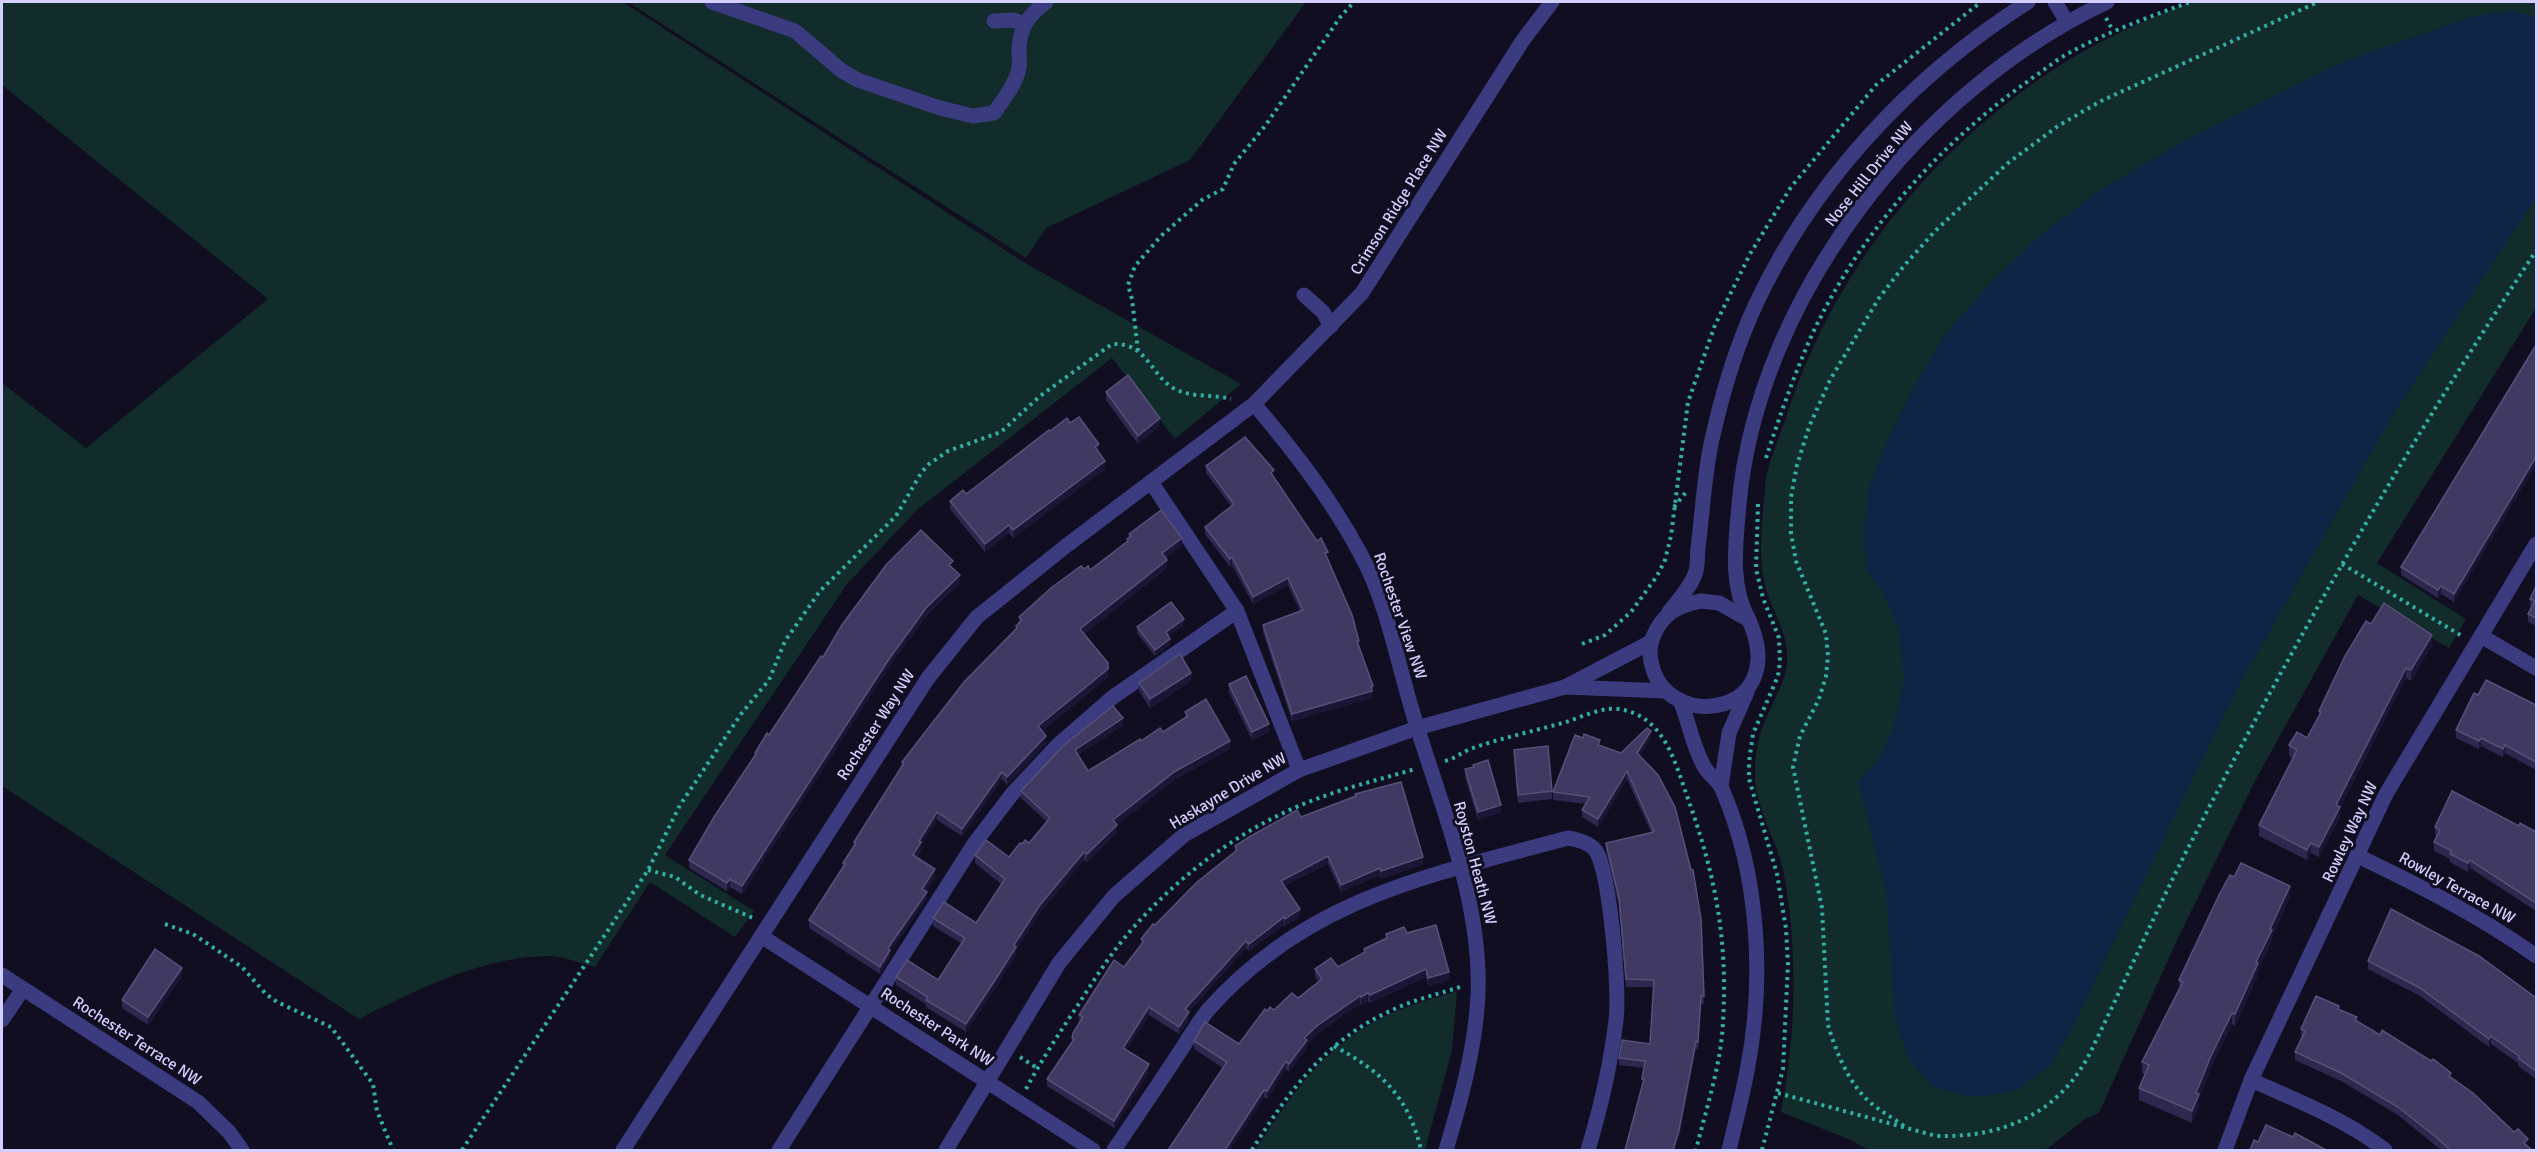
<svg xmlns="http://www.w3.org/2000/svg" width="2538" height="1152" font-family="Signika,sans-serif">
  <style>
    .green { fill: #112c2a }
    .water { fill: #0e2546 }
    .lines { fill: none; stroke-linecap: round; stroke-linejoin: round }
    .path { stroke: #32b0a5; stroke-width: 4; stroke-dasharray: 3 4.5; stroke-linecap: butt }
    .minor { stroke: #3b3b80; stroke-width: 15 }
    .wall { fill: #2e284f }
    .shaded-wall { fill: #1b1635 }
    .building { fill: #403a62; stroke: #57517a; stroke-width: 1.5 }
    .labels { text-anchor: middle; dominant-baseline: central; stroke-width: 6; stroke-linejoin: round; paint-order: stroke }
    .street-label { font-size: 16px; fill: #d4d0fe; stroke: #110e22 }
  </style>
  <rect width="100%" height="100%" fill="#110e22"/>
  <g class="green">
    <path d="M2,2H623L1025,263L1241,384L1175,439L1112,358L918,509L847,584L665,855L754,911L735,937L650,882L595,967C580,963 561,955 546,956C479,958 417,990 359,1019L2,786V383L86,448L268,299L2,85Z"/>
    <polygon points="628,2 1306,2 1190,160 1046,228 1026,258"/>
    <path d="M2191,2H2536V308L2377,563L2466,619L2449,648L2358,595L2257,777L2178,938L2099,1113L2085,1119L2046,1150H1868L1853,1141L1781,1112C1796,1035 1798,952 1784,875C1778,841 1755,809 1755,774C1754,755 1759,734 1767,716C1775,698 1786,680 1787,661C1789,633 1771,611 1765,585C1757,557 1763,516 1765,487C1767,462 1781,435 1788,411C1836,265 1941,138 2072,58C2110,35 2150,18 2191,2Z"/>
    <path d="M1457,991L1452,1050L1425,1150H1255C1294,1091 1328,1040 1396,1011C1416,1003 1437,997 1457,991Z"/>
  </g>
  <polygon class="water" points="2512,11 2536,17 2536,198 2392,416 2233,696 2069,1034 2050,1066 2016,1091 1975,1097 1934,1088 1908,1058 1895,1019 1886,890 1858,781 1877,762 1894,726 1904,679 1899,630 1882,589 1866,570 1864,532 1869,487 1887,441 1912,390 1943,337 1990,283 2039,236 2105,187 2184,141 2340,63 2477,15"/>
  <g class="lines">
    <g class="path">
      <polyline points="2106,18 2113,31"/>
      <polyline points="1138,351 1132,299 1128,285 1135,266 1161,236 1202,200 1223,189 1234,164 1265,126 1341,16 1354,2"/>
      <path d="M1766,458C1779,418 1793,378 1810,339C1857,236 1939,143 2031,79C2044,70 2056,60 2069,53C2107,32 2149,17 2190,2"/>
      <polyline points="1758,504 1756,569 1763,598 1779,638 1780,662 1778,676 1753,734 1749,762 1749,779 1777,874 1786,929 1788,964 1783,1069 1762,1150"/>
      <polyline points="1674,507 1686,492"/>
      <polyline points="2342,564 2462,636"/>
      <polyline points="1582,644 1605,635 1631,612 1657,576 1665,560 1671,536 1688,402 1715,325 1750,254 1791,187 1876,85 1981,2"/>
      <path d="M1445,761C1454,759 1461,753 1470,749C1501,738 1534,731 1566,722C1582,717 1601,707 1618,709C1663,715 1674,759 1687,796C1715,874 1728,938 1723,1022C1721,1065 1706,1109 1696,1150"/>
      <polyline points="648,870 675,877 700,895 753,918"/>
      <polyline points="165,924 193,934 242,967 266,994 277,1002 331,1027 373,1084 377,1111 393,1150"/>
      <path d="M1334,1046C1381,1071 1409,1097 1421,1150"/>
      <polyline points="1020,1057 1037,1068"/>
      <path d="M1026,1089C1041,1061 1058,1035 1076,1008C1091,985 1105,962 1122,941C1170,882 1236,831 1306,803C1342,788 1379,780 1415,769"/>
      <path d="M1778,1093L1936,1136C2001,1138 2056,1115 2088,1057C2121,990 2151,922 2184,856C2290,648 2407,445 2536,251"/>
      <path d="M1904,1126C1893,1118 1882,1112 1872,1104C1849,1085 1836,1052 1828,1025L1822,908L1793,767L1800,736L1819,699L1826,676L1828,656L1826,634L1796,561L1791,533V497L1797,465L1809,427L1830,380L1879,298L1903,267L1935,231L2008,163L2058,126L2101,101L2318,2"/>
      <path d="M462,1150L648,870L680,805L741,714L769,680L785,641L820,591L896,516L921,473L929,464L948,451L1001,432L1040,396L1112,344C1148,342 1151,377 1175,389C1192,398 1213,394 1231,399"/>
      <path d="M1252,1150C1287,1094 1324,1042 1386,1013C1409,1001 1435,995 1460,987"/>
    </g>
    <g class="minor">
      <path d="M712,2L795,31L842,71L858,80L940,108L973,116L994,113C1003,100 1016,84 1019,68C1020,62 1019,55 1019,49C1020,26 1029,15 1046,2"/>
      <polyline points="2055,2 2067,22"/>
      <polyline points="994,21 1013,20 1023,24"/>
      <polyline points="1304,295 1323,312 1331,326"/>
      <path d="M1254,404C1294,451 1332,500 1361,555C1386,600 1397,660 1412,710C1439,802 1482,898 1478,996C1475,1049 1461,1100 1446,1150"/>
      <polyline points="1151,482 1237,611 1299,770"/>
      <path d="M1701,601L1719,603L1749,620C1791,715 1672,732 1653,669C1649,658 1649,647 1653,637C1662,614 1678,605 1701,601Z"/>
      <path d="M1669,612C1678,600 1692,586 1696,571C1698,564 1697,555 1698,548C1703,510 1704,472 1713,435C1723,391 1736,347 1755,306C1813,181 1913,75 2028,2"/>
      <path d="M1749,620C1729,585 1736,542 1739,504C1758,296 1920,90 2107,2"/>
      <polyline points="2481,636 2536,668"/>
      <polyline points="1565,687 1666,691"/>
      <path d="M1680,700C1689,722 1693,748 1705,768C1710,776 1719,781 1722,789C1759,874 1765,980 1747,1071C1742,1098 1735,1124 1729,1150"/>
      <polyline points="1721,786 1729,733 1747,692"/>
      <path d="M2358,856C2420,886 2480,916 2536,956"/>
      <polyline points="761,936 1093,1150"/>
      <polyline points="2,975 198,1102 229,1132 242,1150"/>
      <polyline points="2,1020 23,989"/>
      <path d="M2251,1080C2296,1100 2345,1119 2385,1150"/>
      <polyline points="623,1150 928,678 977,617 1066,546 1254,404 1362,293 1523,40 1552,2"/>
      <polyline points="779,1150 974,844 1012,794 1057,746 1113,697 1237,611"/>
      <polyline points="946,1150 1059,963 1114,896 1184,835 1299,770 1417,728 1565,687 1651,642"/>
      <path d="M1114,1150C1134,1120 1155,1090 1175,1059C1186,1043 1196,1025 1208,1010C1307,898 1431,875 1568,838C1578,840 1589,842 1596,851C1610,874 1620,991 1616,1020C1611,1062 1600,1110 1588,1150"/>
      <polyline points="2225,1150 2251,1080 2386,794 2536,544"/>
    </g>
  </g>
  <g class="wall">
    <polygon points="2523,366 2454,602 2441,594 2438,598 2401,575 2401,567"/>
    <polygon points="1106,392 1160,426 1138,444 1106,400"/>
    <polygon points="1070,423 1099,452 1105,469 1013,538 1009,533 985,552 950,509 950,501 966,494 1050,431"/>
    <polygon points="1206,466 1274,478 1328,559 1359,647 1373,693 1372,694 1372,698 1292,721 1263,632 1263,625 1300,611 1288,585 1253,604 1232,565 1230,567 1205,534 1205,527 1231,506 1206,473"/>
    <polygon points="1129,534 1182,545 1166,558 1167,568 1084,634 1108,677 1042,731 1046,744 1007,785 1002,779 962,836 937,820 921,845 921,850 917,857 935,877 926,891 927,899 890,952 890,957 880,974 809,928 809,920 843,867 843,863 854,846 854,842 902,766 902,762 1016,630 1016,626 1019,623 1019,617 1084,569 1090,570 1127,542 1127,539 1129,537"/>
    <polygon points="953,568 960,583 926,616 889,667 742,894 730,887 727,891 689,868 689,860 755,757 755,753 769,735"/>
    <polygon points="2536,586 2536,626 2528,622 2528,614 2531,607 2530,607 2530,599"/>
    <polygon points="2371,624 2432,645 2411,681 2406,678 2340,808 2340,817 2319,857 2311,853 2307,860 2259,836 2259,825 2293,758 2289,756 2289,745 2307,738 2319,717 2319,711"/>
    <polygon points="1184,625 1168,636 1170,645 1155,656 1137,633 1137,627"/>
    <polygon points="1191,681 1150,708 1139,691 1139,683"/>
    <polygon points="1229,684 1269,732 1252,740 1229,692"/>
    <polygon points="2478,695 2536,705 2536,770 2505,753 2503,757 2481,746 2479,749 2456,738 2456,730"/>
    <polygon points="1185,712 1230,749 1174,780 1117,825 1117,832 1087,862 1084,860 1040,913 1016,950 1016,954 999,982 966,1032 926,1007 926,1004 896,985 896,977 938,980 961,943 933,926 933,918 976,923 1001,884 975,863 975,855 1009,857 1022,844 1029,843 1047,822 1021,798 1021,791 1123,726 1078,755 1088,771 1141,741 1163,732 1185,717"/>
    <polygon points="1583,738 1621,753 1651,738 1640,756 1701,919 1704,1004 1701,1004 1698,1049 1696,1049 1679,1137 1642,1086 1644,1068 1619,1065 1619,1058 1650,1044 1653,987 1626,987 1619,906 1606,851 1606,843 1651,832 1627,779 1598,827 1582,817 1582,810 1586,804 1553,800 1553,792"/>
    <polygon points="1514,750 1552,791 1552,799 1518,803"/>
    <polygon points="1473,765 1501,813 1478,820 1465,777 1465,769 1473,767"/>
    <polygon points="1355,794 1423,864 1381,879 1380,875 1341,892 1328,864 1284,886 1300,917 1285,926 1284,925 1249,951 1246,948 1189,1012 1189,1020 1179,1034 1149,1015 1126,1050 1149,1072 1114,1128 1047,1086 1047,1079 1072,1042 1072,1038 1079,1023 1079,1015 1124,967 1141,945 1141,939 1235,852 1235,846 1301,817 1355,796"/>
    <polygon points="2519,826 2536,832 2536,911 2470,868 2468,872 2450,862 2450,859 2434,851 2434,842 2437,836 2435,835 2435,827"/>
    <polygon points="2234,877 2290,897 2272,937 2272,941 2258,970 2258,975 2235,1026 2232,1024 2211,1068 2199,1098 2199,1106 2192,1123 2139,1100 2139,1088 2145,1075 2142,1073 2142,1062 2179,988 2179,980"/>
    <polygon points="1407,933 1449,980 1428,986 1426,977 1370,1003 1368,1001 1361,1005 1360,1004 1318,1033 1307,1044 1307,1048 1289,1072 1286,1069 1267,1099 1223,1068 1194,1049 1194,1041 1239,1044 1267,1011 1274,1010 1298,998 1318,982 1315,976 1315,969 1338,967 1364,953 1364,949 1386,939 1386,934"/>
    <polygon points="2368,961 2536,998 2536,1079 2518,1066 2518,1063 2491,1044 2489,1047 2420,996 2368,969"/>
    <polygon points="182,976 148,1025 122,1008 122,1000"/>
    <polygon points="2339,1009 2380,1035 2451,1077 2532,1150 2441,1150 2398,1115 2341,1081 2295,1060 2295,1052 2302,1037 2301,1037 2301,1029"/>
  </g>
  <g class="shaded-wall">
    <polygon points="1160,418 1160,426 1138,444 1138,436"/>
    <polygon points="1099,444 1099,452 1095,447"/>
    <polygon points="2536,457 2536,465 2454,602 2454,594"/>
    <polygon points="1105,461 1105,469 1013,538 1013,530"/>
    <polygon points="1009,525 1009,533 985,552 985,544"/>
    <polygon points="1182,538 1182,545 1162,561 1162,553"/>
    <polygon points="1232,557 1232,565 1230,567 1230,559"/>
    <polygon points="1167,560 1167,568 1080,637 1080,629"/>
    <polygon points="960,575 960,583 926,616 889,667 742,894 742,886 889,659 926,608"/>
    <polygon points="1288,578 1288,585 1253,604 1253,597"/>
    <polygon points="2441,586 2441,594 2438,598 2438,590"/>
    <polygon points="1184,619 1184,625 1166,638 1166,632"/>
    <polygon points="2432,635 2432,645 2411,681 2411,670"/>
    <polygon points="1170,639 1170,645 1155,656 1155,650"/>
    <polygon points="2406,668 2406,678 2340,808 2340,817 2319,857 2319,847 2336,805"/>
    <polygon points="1108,669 1108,677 1038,734 1038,726"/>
    <polygon points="1191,673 1191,681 1150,708 1150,699"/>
    <polygon points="1373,686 1372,698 1292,721 1292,714"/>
    <polygon points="1123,718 1123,726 1075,757 1075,750"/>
    <polygon points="1269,724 1269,732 1252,740 1252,732"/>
    <polygon points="1651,731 1651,738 1637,761 1637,753"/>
    <polygon points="1046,736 1046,744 1007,785 1007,777"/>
    <polygon points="2481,738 2481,746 2479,749 2479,741"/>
    <polygon points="1230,741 1230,749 1174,780 1113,828 1113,820 1174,772"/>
    <polygon points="2505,745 2505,753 2503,757 2503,749"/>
    <polygon points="1627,771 1627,779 1598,827 1598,819"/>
    <polygon points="1002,772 1002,779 962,836 962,829"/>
    <polygon points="1501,805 1501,813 1478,820 1478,812"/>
    <polygon points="937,812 937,820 921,845 921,850 913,862 913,855 919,841"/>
    <polygon points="1117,825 1117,832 1087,862 1087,854"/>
    <polygon points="2311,843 2311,853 2307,860 2307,850"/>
    <polygon points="1084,852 1084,860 1040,913 1016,950 1016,954 999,982 966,1032 966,1024 1014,945 1040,905"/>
    <polygon points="1328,856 1328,864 1281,888 1281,881"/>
    <polygon points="1423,857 1423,864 1381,879 1381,871"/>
    <polygon points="2470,860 2470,868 2468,872 2468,863"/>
    <polygon points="1380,868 1380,875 1341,892 1341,885"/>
    <polygon points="935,869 935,877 922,897 922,889"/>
    <polygon points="730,879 730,887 727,891 727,883"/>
    <polygon points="2290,886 2290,897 2272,937 2272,941 2258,970 2258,975 2235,1026 2235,1014 2270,929"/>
    <polygon points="927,892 927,899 890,952 890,957 880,974 880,967 888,948"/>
    <polygon points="1300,909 1300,917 1285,926 1285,919"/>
    <polygon points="1284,917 1284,925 1249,951 1249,944"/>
    <polygon points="1246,941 1246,948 1189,1012 1189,1020 1179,1034 1179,1027 1185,1009"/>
    <polygon points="182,968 182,976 148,1025 148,1017"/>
    <polygon points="1426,969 1426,977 1370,1003 1370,995"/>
    <polygon points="1449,972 1449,980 1428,986 1428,978"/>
    <polygon points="1368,993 1368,1001 1361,1005 1361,997"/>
    <polygon points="1360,996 1360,1004 1318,1033 1307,1044 1307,1048 1289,1072 1289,1064 1304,1038 1318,1025"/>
    <polygon points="1149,1007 1149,1015 1123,1055 1123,1048"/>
    <polygon points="2232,1013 2232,1024 2211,1068 2199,1098 2199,1106 2192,1123 2192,1111 2196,1093 2211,1056"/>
    <polygon points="2491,1036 2491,1044 2489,1047 2489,1039"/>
    <polygon points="1696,1041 1696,1049 1679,1137 1675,1150 1673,1150"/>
    <polygon points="1286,1061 1286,1069 1267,1099 1267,1091"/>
    <polygon points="1149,1064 1149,1072 1114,1128 1114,1121"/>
    <polygon points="1264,1090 1264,1098 1230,1150 1225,1150"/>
  </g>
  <g class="building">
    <polygon points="2536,345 2536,457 2454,594 2441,586 2438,590 2401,567"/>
    <polygon points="1128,375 1160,418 1138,436 1106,392"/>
    <polygon points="1079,417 1099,444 1095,447 1105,461 1013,530 1009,525 985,544 950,501 963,490 966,494 974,488 1049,430 1050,431 1067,418 1070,423"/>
    <polygon points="1245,437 1274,470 1271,473 1317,541 1321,538 1328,552 1325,553 1352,615 1359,641 1357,641 1373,686 1371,687 1372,691 1292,714 1263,625 1303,610 1288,578 1253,597 1232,557 1230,559 1205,527 1234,504 1206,466"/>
    <polygon points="1161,510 1182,538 1162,553 1167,560 1080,629 1108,663 1108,669 1038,726 1046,736 1007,777 1002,772 962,829 937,812 919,841 921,842 913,855 935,869 922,889 927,892 888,948 890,950 880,967 809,920 845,864 843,863 856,843 854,842 904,763 902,762 964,682 1017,628 1016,626 1022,620 1019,617 1051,588 1081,566 1084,569 1088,566 1090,570 1128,541 1127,539 1131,536 1129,534"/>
    <polygon points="921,530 953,561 949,565 960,575 926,608 889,659 742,886 730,879 727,883 689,860 714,817 756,754 755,753 767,733 769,735 821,656 823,657 842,625 886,565"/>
    <polygon points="2536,586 2536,618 2528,614 2535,601 2530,599"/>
    <polygon points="1171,602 1184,619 1166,632 1170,639 1155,650 1137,627"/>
    <polygon points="2384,603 2432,635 2411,670 2406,668 2336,805 2340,807 2319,847 2311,843 2307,850 2259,825 2297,750 2289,745 2297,732 2307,738 2321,712 2319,711 2345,656 2366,621 2371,624"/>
    <polygon points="1180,654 1191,673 1150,699 1139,683"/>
    <polygon points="1246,676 1269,724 1252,732 1229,684"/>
    <polygon points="2486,680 2536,705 2536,762 2505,745 2503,749 2481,738 2479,741 2456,730 2474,693 2478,695"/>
    <polygon points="1206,699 1230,741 1174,772 1113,820 1117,825 1087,854 1084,852 1040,905 1014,945 1016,947 999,974 966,1024 926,1000 928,997 896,977 907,960 938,980 965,938 933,918 944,902 976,923 1005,879 975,855 986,840 1009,857 1020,843 1022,844 1025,840 1029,843 1050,818 1021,791 1064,745 1113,706 1123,718 1075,750 1088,771 1140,739 1141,741 1160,728 1163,732 1188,716 1185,712"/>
    <polygon points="1647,728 1651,731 1637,753 1658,775 1675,807 1691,870 1693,870 1701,919 1704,996 1701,996 1698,1042 1696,1041 1679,1130 1673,1150 1625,1150 1644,1079 1642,1079 1645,1061 1619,1058 1622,1040 1650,1044 1654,980 1626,979 1619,898 1606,843 1654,832 1627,771 1598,819 1582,810 1590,797 1553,792 1575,735 1583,738 1584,734 1600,740 1598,745 1621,753"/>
    <polygon points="1548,746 1552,791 1518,795 1514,750"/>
    <polygon points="1488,760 1501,805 1478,812 1465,769 1474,767 1473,765"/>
    <polygon points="1401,782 1423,857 1381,871 1380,868 1341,885 1328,856 1281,881 1300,909 1285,919 1284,917 1249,944 1246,941 1185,1009 1189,1012 1179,1027 1149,1007 1123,1048 1149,1064 1114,1121 1047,1079 1074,1039 1072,1038 1073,1033 1083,1017 1079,1015 1114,960 1124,967 1144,941 1141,939 1153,924 1155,925 1196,883 1237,850 1235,846 1251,836 1297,810 1301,817 1356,796 1355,794"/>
    <polygon points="2452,791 2519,826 2520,823 2536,832 2536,903 2470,860 2468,863 2450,854 2452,851 2434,842 2440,830 2435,827"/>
    <polygon points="2241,863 2290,886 2270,929 2272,930 2256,962 2258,963 2235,1014 2232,1013 2211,1056 2196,1093 2199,1094 2192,1111 2139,1088 2149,1065 2142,1062 2183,982 2179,980 2219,895 2230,875 2234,877"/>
    <polygon points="2391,909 2479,956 2536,998 2536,1071 2518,1058 2519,1056 2491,1036 2489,1039 2420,988 2368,961"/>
    <polygon points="1436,925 1449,972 1428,978 1426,969 1370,995 1368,993 1361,997 1360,996 1318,1025 1304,1038 1307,1040 1289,1064 1286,1061 1267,1091 1264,1090 1225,1150 1168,1150 1227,1062 1194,1041 1205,1022 1239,1044 1265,1009 1267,1011 1270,1007 1274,1010 1292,993 1298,998 1322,979 1315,969 1331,958 1338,967 1365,952 1364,949 1387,938 1386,934 1404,927 1407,933"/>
    <polygon points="155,949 182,968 148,1017 122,1000"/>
    <polygon points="2316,996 2339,1006 2338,1009 2357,1017 2355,1020 2380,1035 2382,1030 2431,1061 2433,1059 2451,1073 2449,1076 2473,1093 2514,1132 2518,1129 2528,1139 2524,1143 2532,1150 2450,1150 2436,1137 2398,1107 2341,1073 2295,1052 2305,1031 2301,1029"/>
    <polygon points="2266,1125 2293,1137 2295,1133 2326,1150 2250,1150 2254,1140 2258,1142"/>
  </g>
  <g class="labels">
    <g class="street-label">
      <text transform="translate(1869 174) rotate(-51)">Nose Hill Drive NW</text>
      <text transform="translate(1399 202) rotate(-58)">Crimson Ridge Place NW</text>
      <text transform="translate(1400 616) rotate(71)">Rochester View NW</text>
      <text transform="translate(876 725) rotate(-57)">Rochester Way NW</text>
      <text transform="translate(1228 791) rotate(-31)">Haskayne Drive NW</text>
      <text transform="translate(2350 832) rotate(-65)">Rowley Way NW</text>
      <text transform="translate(1475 863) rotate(75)">Royston Heath NW</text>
      <text transform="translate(2457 888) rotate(29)">Rowley Terrace NW</text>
      <text transform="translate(937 1027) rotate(33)">Rochester Park NW</text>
      <text transform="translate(137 1041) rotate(33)">Rochester Terrace NW</text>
    </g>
  </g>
  <rect width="2538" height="1152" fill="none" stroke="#d4d0fe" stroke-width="6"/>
</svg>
